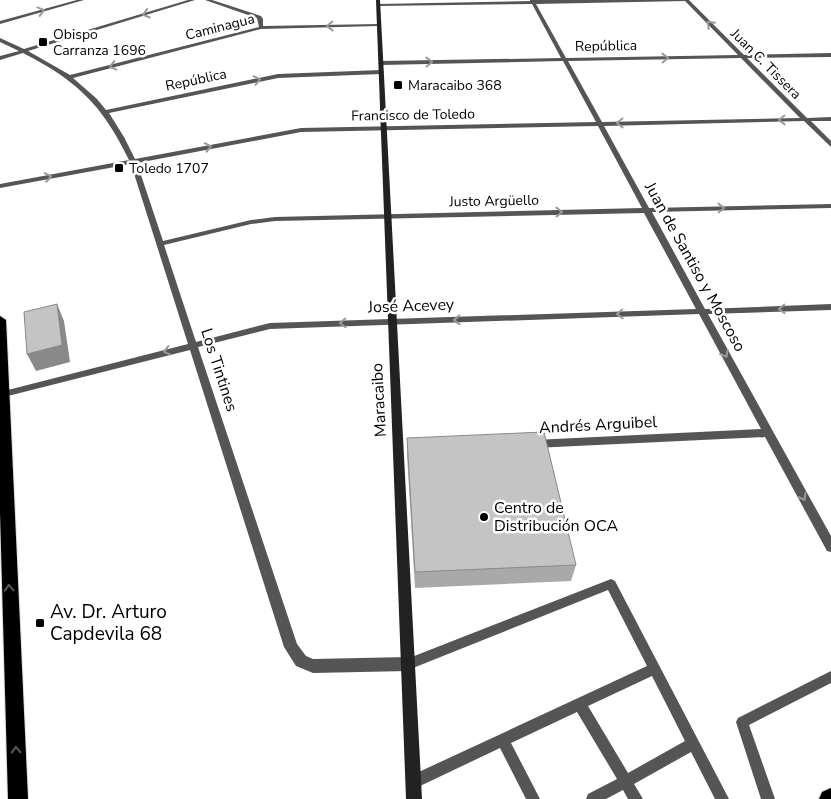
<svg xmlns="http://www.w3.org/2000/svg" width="831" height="799" font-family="'Nunito Sans',sans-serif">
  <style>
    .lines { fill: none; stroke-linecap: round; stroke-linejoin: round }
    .primary-casing { stroke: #dbdbdb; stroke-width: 2 }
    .lane { fill: #555; fill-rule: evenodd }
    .street { fill: #555; fill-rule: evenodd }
    .secondary { fill: #222; fill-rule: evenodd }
    .primary { fill: #000; fill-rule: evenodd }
    .wall { fill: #a9a9a9 }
    .shaded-wall { fill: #898989 }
    .building { fill: #c4c4c4; stroke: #898989 }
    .oneway { stroke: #999 }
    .oneway2 { stroke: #595959 }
    .poi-dot { fill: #000; stroke: #fff; stroke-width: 2 }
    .labels { text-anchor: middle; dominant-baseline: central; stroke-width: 5; stroke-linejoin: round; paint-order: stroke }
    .far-street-label { font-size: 14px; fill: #000; stroke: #fff }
    .far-poi-label { font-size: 14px; fill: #000; stroke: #fff; text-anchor: start }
    .street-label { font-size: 16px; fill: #000; stroke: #fff }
    .poi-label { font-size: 16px; fill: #000; stroke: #fff; text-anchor: start }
    .near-poi-label { font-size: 19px; fill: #000; stroke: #fff; text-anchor: start }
  </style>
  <rect width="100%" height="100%" fill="#fff"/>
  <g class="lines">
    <defs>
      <g id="primary">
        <polygon points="0,316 6,320 28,799 8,799 0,512"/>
        <polygon points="831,788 831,799 819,799 822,792"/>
      </g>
    </defs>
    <use href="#primary" class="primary-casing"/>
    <g class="lane">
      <path d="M611,579L615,581L729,799H715L691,752L634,784L643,799H628L623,790L606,799H586L588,794L617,779L577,712L511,743L540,799H526L500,748L418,787L413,789L408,787L406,782L408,777L647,666L608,590L408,670L404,668L402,664L404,660ZM652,676L685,741L628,773L588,706Z"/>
      <polygon points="831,671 831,683 749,725 775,799 761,799 736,722 738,718"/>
    </g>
    <g class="street">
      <polygon points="77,0 84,0 0,24 0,21"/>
      <path d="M188,0H195L28,51L70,75L259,27L257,18L205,0H212L261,16L263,19V26L379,24L381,25L379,26L261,29L73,78L97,99L106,110L278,74L381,70L384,72L381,74L278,78L109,113L124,137L135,159L301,128L596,122L563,61L381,65L378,63L381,61L561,58L532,4L376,6L378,4L530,1V0H689L744,55L831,53V57L747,58L807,118L831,117V121H811L831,141V147L804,121L604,126L649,208L831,204V208L652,212L705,309L831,304V310L708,314L831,536V552L827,551L765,437L534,448L530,447L529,444L530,441L534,440L761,429L699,314L270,329L198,347L297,644L306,656L313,659L408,657L413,659L415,664L413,669L408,671L313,673L296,666L284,647L190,350L0,398V392L188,344L131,164L0,188V184L129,160C102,105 78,81 23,53L0,60V56L19,51L0,42V38L24,49ZM685,1L738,55L566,58L536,4ZM741,58L800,118L602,122L568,61ZM598,126L642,208L275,217L251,220L163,241L137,163L301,132ZM644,213L696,309L270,323L196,342L164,245L251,224L275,221Z"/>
    </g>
    <polygon class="secondary" points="376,0 380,0 422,799 406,799"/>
    <use href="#primary" class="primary"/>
  </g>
  <polygon class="wall" points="407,438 576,565 571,581 415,588 407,455"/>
  <polygon class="shaded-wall" points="57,304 64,321 70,362 36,371 27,354"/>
  <g class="building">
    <polygon points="57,304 62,345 27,354 24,312"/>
    <polygon points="544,432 576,565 415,572 407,438"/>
  </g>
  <defs><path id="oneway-chevron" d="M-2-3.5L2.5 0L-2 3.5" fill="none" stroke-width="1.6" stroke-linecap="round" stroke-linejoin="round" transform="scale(1.25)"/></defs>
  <g class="oneway">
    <use href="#oneway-chevron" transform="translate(41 11) rotate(-15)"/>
    <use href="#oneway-chevron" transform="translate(146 14) rotate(163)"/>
    <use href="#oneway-chevron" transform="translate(710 24) rotate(-135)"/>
    <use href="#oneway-chevron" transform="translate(330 26) rotate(179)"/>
    <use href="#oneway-chevron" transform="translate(665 58) rotate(-1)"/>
    <use href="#oneway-chevron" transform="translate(429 62) rotate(-1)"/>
    <use href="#oneway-chevron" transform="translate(113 66) rotate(165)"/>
    <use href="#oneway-chevron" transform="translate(257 80) rotate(-12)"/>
    <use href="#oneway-chevron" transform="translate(782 120) rotate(179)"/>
    <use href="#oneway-chevron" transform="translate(620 123) rotate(179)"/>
    <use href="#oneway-chevron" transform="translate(208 147) rotate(-11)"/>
    <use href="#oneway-chevron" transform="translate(48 177) rotate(-10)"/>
    <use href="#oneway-chevron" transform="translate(721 208) rotate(-1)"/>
    <use href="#oneway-chevron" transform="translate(559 212) rotate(-1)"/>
    <use href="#oneway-chevron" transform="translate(782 309) rotate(178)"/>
    <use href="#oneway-chevron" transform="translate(620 314) rotate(178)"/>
    <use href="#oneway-chevron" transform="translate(457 320) rotate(178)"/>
    <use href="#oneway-chevron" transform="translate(343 323) rotate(178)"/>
    <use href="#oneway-chevron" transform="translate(167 351) rotate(165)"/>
    <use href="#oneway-chevron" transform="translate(725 354) rotate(61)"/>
    <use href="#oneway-chevron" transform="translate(803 497) rotate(61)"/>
  </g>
  <g class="oneway2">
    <use href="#oneway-chevron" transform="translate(9 588) rotate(-92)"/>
    <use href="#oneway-chevron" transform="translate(16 750) rotate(-92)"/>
  </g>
  <g class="poi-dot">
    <rect x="38" y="37" width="10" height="10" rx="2.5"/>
    <rect x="393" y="80" width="10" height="10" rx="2.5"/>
    <rect x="114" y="163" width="10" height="10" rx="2.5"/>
    <circle cx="484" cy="517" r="5"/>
    <rect x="35" y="618" width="10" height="10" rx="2.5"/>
  </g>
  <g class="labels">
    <g class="far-street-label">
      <text transform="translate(220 27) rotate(-14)">Caminagua</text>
      <text transform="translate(606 46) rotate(-1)">República</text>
      <text transform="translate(766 64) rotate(45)">Juan C. Tissera</text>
      <text transform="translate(196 80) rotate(-12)">República</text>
      <text transform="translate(413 115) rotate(-1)">Francisco de Toledo</text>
      <text transform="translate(494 201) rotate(-1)">Justo Argüello</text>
    </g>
    <g class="far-poi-label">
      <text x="53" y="34">Obispo<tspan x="53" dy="16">Carranza 1696</tspan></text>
      <text x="408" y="85">Maracaibo 368</text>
      <text x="129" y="168">Toledo 1707</text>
    </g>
    <g class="street-label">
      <text transform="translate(695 267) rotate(61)">Juan de Santiso y Moscoso</text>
      <text transform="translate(411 306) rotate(-2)">José Acevey</text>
      <text transform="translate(219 370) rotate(72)">Los Tintines</text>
      <text transform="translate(379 400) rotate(-93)">Maracaibo</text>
      <text transform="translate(598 425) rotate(-3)">Andrés Arguibel</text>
    </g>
    <g class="poi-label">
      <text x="494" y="508">Centro de<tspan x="494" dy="18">Distribución OCA</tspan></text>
    </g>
    <g class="near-poi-label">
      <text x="50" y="612">Av. Dr. Arturo<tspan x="50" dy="22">Capdevila 68</tspan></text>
    </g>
  </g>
</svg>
